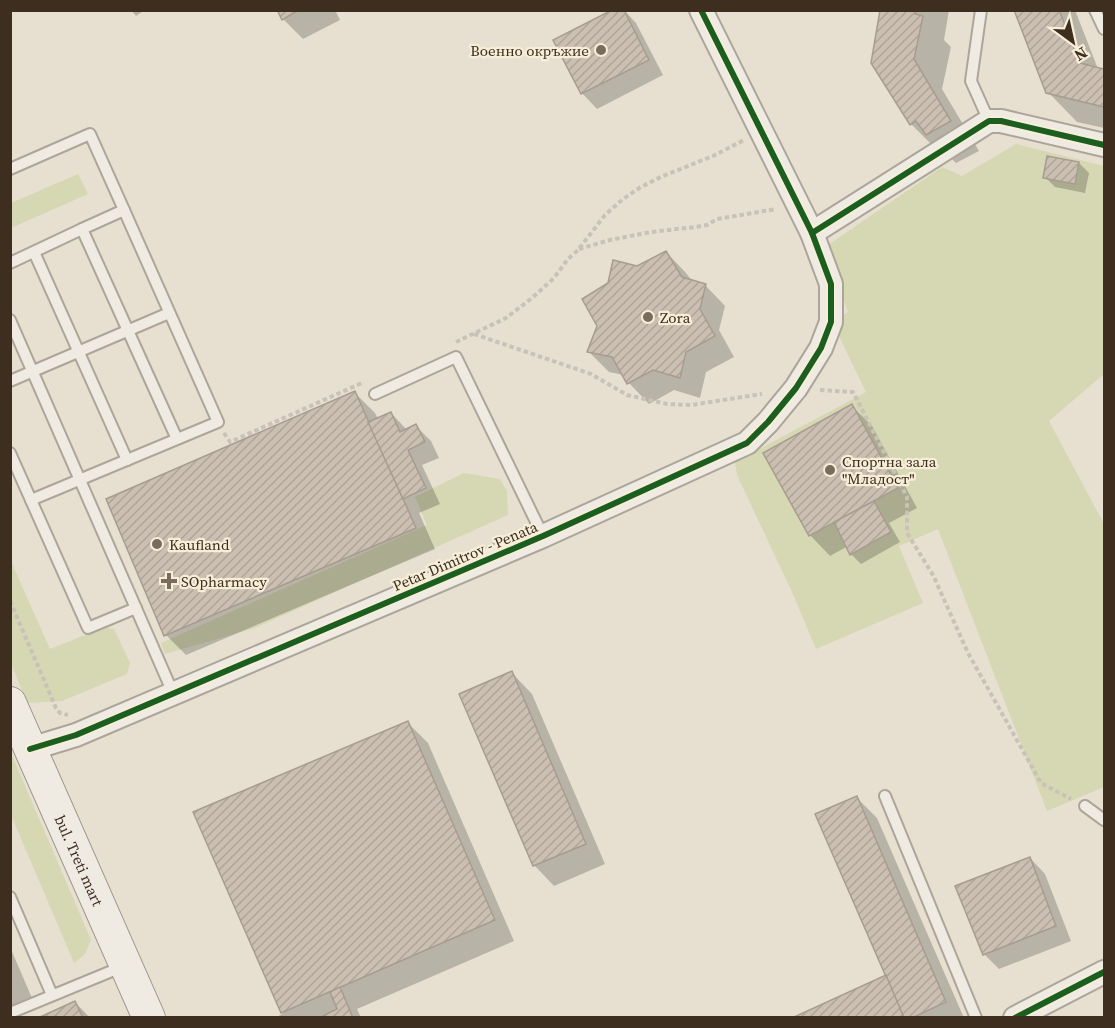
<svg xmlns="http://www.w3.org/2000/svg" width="1115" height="1028" font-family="'Source Serif 4',serif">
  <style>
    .grass { fill: #d6d7b3 }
    .shadow { fill: #0003 }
    .building { fill: url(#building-hatch); stroke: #a89c90; stroke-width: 1.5 }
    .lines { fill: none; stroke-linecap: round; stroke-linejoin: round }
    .lane-casing { stroke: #ada599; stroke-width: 14 }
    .street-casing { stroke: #ada599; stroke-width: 26 }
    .secondary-casing { stroke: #9c958a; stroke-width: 34 }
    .path { stroke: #c8c2b9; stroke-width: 4; stroke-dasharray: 4.5 3; stroke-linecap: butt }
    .lane { stroke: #efebe3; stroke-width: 10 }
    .street { stroke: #efebe3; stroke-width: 22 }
    .secondary { stroke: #efebe3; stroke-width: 32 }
    .cycleway-casing { stroke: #f7eed8; stroke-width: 10 }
    .cycleway { stroke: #1b5e20; stroke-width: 6 }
    .poi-dot { fill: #786c5e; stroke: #f7eed8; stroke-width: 2 }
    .labels { text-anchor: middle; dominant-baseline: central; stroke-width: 4.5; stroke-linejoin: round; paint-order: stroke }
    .poi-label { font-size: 15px; fill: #3d2e20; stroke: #f7eed8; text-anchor: start }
    .street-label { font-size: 15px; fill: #3d2e20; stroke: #f7eed8 }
  </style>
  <defs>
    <pattern id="building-hatch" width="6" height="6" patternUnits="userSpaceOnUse" patternTransform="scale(1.5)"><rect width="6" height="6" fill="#cbbfb2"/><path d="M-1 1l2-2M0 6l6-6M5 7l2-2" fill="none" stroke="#afa499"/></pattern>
  </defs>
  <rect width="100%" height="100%" fill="#e7e0d1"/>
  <g class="grass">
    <polygon points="1016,144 1104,166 1104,374 1049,421 1104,524 1104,787 1047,811 938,529 899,546 923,603 816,649 792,592 737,475 735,462 866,392 832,322 848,312 825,247 942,167 962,176"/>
    <polygon points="78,174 88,194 11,228 11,203"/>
    <polygon points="464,473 500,479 507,491 508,515 255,628 165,654 161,643 427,525 415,497"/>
    <polygon points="10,559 50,649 105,627 114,629 130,663 127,674 62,701 27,703 11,663"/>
    <polygon points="11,753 91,940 85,954 74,963 11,815"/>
  </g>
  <g class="shadow">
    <polygon points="131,10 145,10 136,16"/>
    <polygon points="278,10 335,10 340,20 303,39 283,19"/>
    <polygon points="624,10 636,23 663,75 597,109 582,93"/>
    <polygon points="882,10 949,10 944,40 951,47 942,89 979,151 956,163 944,151 940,153 911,124 873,63"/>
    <polygon points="1015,10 1075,10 1098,69 1104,70 1104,128 1077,122 1048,92"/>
    <polygon points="1079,163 1089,173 1085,193 1055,187 1045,177"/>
    <polygon points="666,252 686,273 692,281 705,285 725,306 719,330 734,357 706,372 700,398 674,390 649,404 629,383 624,375 609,372 589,352 637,267"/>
    <polygon points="355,393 375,413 378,419 391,413 407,430 416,426 431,441 439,458 422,465 440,504 419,513 435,549 186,655 166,635"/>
    <polygon points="852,406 872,426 917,508 889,523 900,542 861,564 851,554 848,546 830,556 810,535"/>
    <polygon points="512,673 532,694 605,864 554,886 534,865"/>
    <polygon points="408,723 428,743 514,941 357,1009 361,1018 276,1018 283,1013 195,813"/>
    <polygon points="857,798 877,818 964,1018 796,1018 888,976"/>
    <polygon points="1030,858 1045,874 1071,941 999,969 984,954"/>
    <polygon points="10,947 35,1005 10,1015"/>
    <polygon points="75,1002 90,1018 42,1018"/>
  </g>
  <g class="building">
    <polygon points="277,10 299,10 282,20"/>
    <polygon points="612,10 624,10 649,60 581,94 553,40"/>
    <polygon points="880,10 916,10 915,14 923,16 914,59 951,121 926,135 916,121 910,125 871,63"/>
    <polygon points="1014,10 1059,10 1080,63 1104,69 1104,107 1046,93"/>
    <polygon points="1047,156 1079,162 1075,184 1043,178"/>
    <polygon points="666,251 682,277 706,284 700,309 715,336 686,352 680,378 653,370 627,384 612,357 587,352 597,326 582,299 608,283 613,260 637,266"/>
    <polygon points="355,391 416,528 164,636 106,499"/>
    <polygon points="852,404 898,488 809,536 763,453"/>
    <polygon points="391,412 400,432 416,424 425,442 408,450 426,488 403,499 368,422"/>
    <polygon points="874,501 891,532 850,555 834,522"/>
    <polygon points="512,671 586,844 533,866 459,694"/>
    <polygon points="408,721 495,920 281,1013 193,812"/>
    <polygon points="857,796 946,1002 912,1018 904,1018 815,814"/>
    <polygon points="1030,857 1056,926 983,955 955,886"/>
    <polygon points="886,975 904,1018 792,1018"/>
    <polygon points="340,987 353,1018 319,1018 337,1009 330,992"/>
    <polygon points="75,1001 83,1018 38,1018"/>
  </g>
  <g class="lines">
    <defs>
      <g id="lane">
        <polyline points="981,10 971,81 989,121"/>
        <polyline points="1095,10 1104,29"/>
        <polyline points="10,169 90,134 124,210"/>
        <polyline points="34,252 127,460"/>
        <polyline points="10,263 82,229"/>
        <polyline points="10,320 173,693"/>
        <polyline points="10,381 169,313"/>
        <polyline points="375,394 456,357 543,536"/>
        <polyline points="10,453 88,628 136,608"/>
        <polyline points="31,500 218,422 124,210 82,229 177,439"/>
        <polyline points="885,796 976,1018"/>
        <polyline points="1085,806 1104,820"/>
        <polyline points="10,897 52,995"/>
        <polyline points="10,1013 124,966"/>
      </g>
      <g id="street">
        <polyline points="812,233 989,121 1001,121 1104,145"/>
        <polyline points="30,749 76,735 543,536 747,443 768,422 796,388 821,348 831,322 831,284 812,233 701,10"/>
        <polyline points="1015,1018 1104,972"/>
      </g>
      <g id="secondary">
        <path id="s1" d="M10,703L149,1018"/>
      </g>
    </defs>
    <use href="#lane" class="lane-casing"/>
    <use href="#street" class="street-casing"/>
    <use href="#secondary" class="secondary-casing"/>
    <g class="path">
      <polyline points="579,249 610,240 651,232 695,227 707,225 717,219 776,209"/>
      <polyline points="474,334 591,374 627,395 667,404 691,405 762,394"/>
      <polyline points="456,342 506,318 532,298 554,278 568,259 578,250 605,215 623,199 641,187 663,176 713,156 744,140"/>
      <polyline points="820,390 853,392 907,497 907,533 933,575 968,653 1041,783 1071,799"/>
      <polyline points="224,433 230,442 364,382"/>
      <polyline points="10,601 56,708 60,713 68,715"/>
    </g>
    <use href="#lane" class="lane"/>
    <use href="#street" class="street"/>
    <use href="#secondary" class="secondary"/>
    <defs>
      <g id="cycleway">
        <polyline points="812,233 989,121 1001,121 1104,145"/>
        <polyline points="30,749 76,735 543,536 747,443 768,422 796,388 821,348 831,322 831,284 812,233 701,10"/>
        <polyline points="1015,1018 1104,972"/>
      </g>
    </defs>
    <use href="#cycleway" class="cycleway-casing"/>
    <use href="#cycleway" class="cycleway"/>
  </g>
  <g class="poi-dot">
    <circle cx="601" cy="50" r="6"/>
    <circle cx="648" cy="317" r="6"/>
    <circle cx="830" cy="470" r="6"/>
    <circle cx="157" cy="544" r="6"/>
    <path d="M166 572h6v6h6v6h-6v6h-6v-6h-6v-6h6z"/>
  </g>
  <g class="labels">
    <g class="poi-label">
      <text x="589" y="50" text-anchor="end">Военно окръжие</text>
      <text x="660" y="317">Zora</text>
      <text x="842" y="461">Спортна зала<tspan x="842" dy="17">"Младост"</tspan></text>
      <text x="169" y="544">Kaufland</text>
      <text x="181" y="581">SOpharmacy</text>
    </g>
    <g class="street-label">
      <text transform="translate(465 556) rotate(-23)">Petar Dimitrov - Penata</text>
      <text stroke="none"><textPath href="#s1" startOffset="172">bul. Treti mart</textPath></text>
    </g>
  </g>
  <rect width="1115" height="1028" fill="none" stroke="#3d2e20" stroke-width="24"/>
  <g transform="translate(1073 42) rotate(147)" stroke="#f7eed8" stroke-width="4.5" paint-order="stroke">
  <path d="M0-4.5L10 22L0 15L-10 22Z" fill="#3d2e20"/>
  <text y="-9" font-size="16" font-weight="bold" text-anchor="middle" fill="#3d2e20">N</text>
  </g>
</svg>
